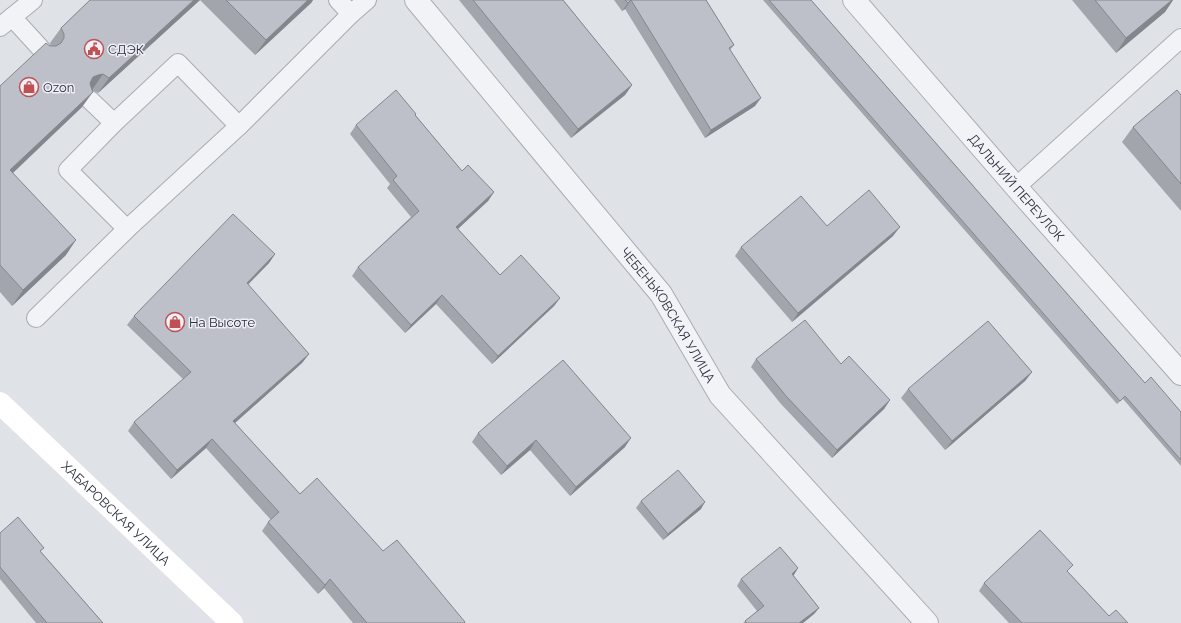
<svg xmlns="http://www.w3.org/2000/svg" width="1181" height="623" font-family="Raleway,sans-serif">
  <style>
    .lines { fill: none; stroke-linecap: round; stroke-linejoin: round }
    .service-casing { stroke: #a9acb4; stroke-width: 20 }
    .minor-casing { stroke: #a9acb4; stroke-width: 24 }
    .service { stroke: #f2f3f6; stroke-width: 18 }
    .minor { stroke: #f2f3f6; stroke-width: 22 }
    .secondary { stroke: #fff; stroke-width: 22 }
    .wall { fill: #a3a5ad }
    .shaded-wall { fill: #84868d }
    .building { fill: #bdc0c9; stroke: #84868d }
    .labels { text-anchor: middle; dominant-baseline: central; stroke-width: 3; stroke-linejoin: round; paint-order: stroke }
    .poi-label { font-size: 13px; fill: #2a2e3d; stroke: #eff0f5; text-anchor: start }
    .street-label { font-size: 13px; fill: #2a2e3d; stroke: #eff0f5 }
  </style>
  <rect width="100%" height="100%" fill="#dfe2e7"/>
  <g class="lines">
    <defs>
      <g id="service">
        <polyline points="338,0 351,14"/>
        <polyline points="12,17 43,51"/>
        <polyline points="0,27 33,0"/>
        <polyline points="90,100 114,123 68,170 127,229"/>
        <polyline points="114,123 178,63 239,126"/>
        <polyline points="1016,187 1181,38"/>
        <polyline points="36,318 127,229 239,126 351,14 367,0"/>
      </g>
      <g id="minor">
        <path id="s1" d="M416,0L661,294L720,395L927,623"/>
        <path id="s2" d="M854,0L1016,187L1181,374"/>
      </g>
    </defs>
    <use href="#service" class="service-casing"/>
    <use href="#minor" class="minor-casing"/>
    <use href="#service" class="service"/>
    <use href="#minor" class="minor"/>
    <path class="secondary" id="s3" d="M0,403L232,623"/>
  </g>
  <g class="wall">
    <polygon points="90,0 313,0 311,3 255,55 200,0 98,93 92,90 82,107 13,173 66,255 12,306 0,292 0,86 50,46 51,46 50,43 61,28"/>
    <polygon points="459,0 563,0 632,85 625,95 571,138"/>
    <polygon points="614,0 706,0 734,45 730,50 755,106 705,138 625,9 622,11"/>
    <polygon points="763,0 811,0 1145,383 1181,412 1181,466 1123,399 1117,404"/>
    <polygon points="1072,0 1173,0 1165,12 1116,53"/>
    <polygon points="1181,95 1181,211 1122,142 1133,127"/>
    <polygon points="416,114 416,116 462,171 494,192 488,201 458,229 500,275 560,298 554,306 492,364 436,304 405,333 352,276 358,267 411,217 387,188 390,184 350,134 356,125"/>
    <polygon points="827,226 893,236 792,322 735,256 741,247"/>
    <polygon points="275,254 269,263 248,285 309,354 302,363 235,423 300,494 383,551 464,623 353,623 324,588 318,594 262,531 268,522 271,520 206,448 171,479 128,431 134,422 183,379 127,325 134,316"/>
    <polygon points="756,359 841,364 890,400 884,409 832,458 781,404 751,367"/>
    <polygon points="1032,372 1025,381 945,450 901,398 908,389"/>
    <polygon points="478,433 625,447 570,496 530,450 501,475 472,442"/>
    <polygon points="641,501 701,509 663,540 636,508"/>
    <polygon points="0,533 41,552 103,623 36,623 0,579"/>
    <polygon points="798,568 793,575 819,608 814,614 803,623 743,623 745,621 757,611 737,586 741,579"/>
    <polygon points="1068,572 1109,616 1128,623 1009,623 979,591 984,583"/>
  </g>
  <g class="shaded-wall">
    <polygon points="194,0 200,0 98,93 109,78"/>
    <polygon points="308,0 313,0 311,3 255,55 266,40"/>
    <polygon points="631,0 625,9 622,11 628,3"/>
    <polygon points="1172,0 1173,0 1165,12 1116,53 1126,38"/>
    <polygon points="103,74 92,90 83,92 93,77 98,75"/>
    <polygon points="632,85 625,95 571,138 578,129"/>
    <polygon points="93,92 82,107 0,185 10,170"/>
    <polygon points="761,98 755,106 705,138 711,130"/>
    <polygon points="494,192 488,201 450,236 456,227"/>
    <polygon points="900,227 893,236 792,322 798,313"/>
    <polygon points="76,240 66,255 12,306 23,290"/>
    <polygon points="275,254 269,263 240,292 247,283"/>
    <polygon points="442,295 436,304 405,333 411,325"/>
    <polygon points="560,298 554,306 492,364 498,356"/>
    <polygon points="309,354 302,363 227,430 233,421"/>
    <polygon points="1032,372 1025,381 945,450 952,441"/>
    <polygon points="890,400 884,409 832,458 837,450"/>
    <polygon points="631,438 625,447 570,496 576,487"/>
    <polygon points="212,439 206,448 171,479 177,470"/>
    <polygon points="536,440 530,450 501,475 507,466"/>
    <polygon points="705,502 701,509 663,540 668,534"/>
    <polygon points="798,568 794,575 787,580 792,574"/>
    <polygon points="330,579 324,588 318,594 325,585"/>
    <polygon points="819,608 814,614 803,623 799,623"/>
  </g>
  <g class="building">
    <polygon points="90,0 194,0 109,78 103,74 98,75 93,77 90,83 91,87 93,92 10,170 76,240 23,290 0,265 0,86 46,43 50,46 56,46 61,43 64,38 64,34 61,28"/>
    <polygon points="226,0 308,0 266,40"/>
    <polygon points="473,0 563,0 632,85 578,129"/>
    <polygon points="625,0 706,0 734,45 729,48 761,98 711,130 631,0 628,3"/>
    <polygon points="769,0 811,0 1145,383 1151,377 1181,412 1181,460 1125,396 1120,401"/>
    <polygon points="1095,0 1172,0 1126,38"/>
    <polygon points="396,90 416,114 415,115 462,171 468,165 494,192 456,227 500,275 521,255 560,298 498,356 442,295 411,325 358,267 419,211 393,180 397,176 356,125"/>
    <polygon points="1177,90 1181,95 1181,184 1133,127"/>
    <polygon points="869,190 900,227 798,313 741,247 801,196 827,226"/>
    <polygon points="233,214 275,254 247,283 309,354 233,421 300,494 317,478 383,551 397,540 465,622 464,623 367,623 330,579 325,585 268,522 279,512 212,439 177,470 134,422 191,372 134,316"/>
    <polygon points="805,320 841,364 849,356 890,400 837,450 786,396 756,359"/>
    <polygon points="988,321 1032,372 952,441 908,389"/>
    <polygon points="563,360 631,438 576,487 536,440 507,466 478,433"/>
    <polygon points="678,470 705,502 668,534 641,501"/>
    <polygon points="18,517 44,548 40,551 103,623 47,623 0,567 0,533"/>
    <polygon points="1040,530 1073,565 1067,571 1109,616 1116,610 1128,623 1022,623 984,583"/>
    <polygon points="780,547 798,568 792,574 819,608 799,623 747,623 745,621 764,606 741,579"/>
  </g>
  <defs>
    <symbol id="civic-ring" viewBox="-11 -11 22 22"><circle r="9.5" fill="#eff0f5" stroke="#c05054" stroke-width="1.5"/><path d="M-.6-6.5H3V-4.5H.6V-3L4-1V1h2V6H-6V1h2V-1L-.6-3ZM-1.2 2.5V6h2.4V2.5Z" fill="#c05054"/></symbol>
    <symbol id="shop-ring" viewBox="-11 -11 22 22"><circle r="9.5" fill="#eff0f5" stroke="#c05054" stroke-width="1.5"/><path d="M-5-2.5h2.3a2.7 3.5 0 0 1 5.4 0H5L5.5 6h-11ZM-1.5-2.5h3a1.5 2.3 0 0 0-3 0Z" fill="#c05054"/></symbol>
  </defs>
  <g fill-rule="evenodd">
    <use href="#civic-ring" x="83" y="38" width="22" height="22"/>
    <use href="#shop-ring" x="18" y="76" width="22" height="22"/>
    <use href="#shop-ring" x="164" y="311" width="22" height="22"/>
  </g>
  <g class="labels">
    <g class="poi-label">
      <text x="108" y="49">СДЭК</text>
      <text x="43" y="87">Ozon</text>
      <text x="189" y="322">На Высоте</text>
    </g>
    <g class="street-label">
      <text stroke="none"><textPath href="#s2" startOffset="248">ДАЛЬНИЙ ПЕРЕУЛОК</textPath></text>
      <text stroke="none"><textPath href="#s1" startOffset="404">ЧЕБЕНЬКОВСКАЯ УЛИЦА</textPath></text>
      <text stroke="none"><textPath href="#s3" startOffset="160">ХАБАРОВСКАЯ УЛИЦА</textPath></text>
    </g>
  </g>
</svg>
